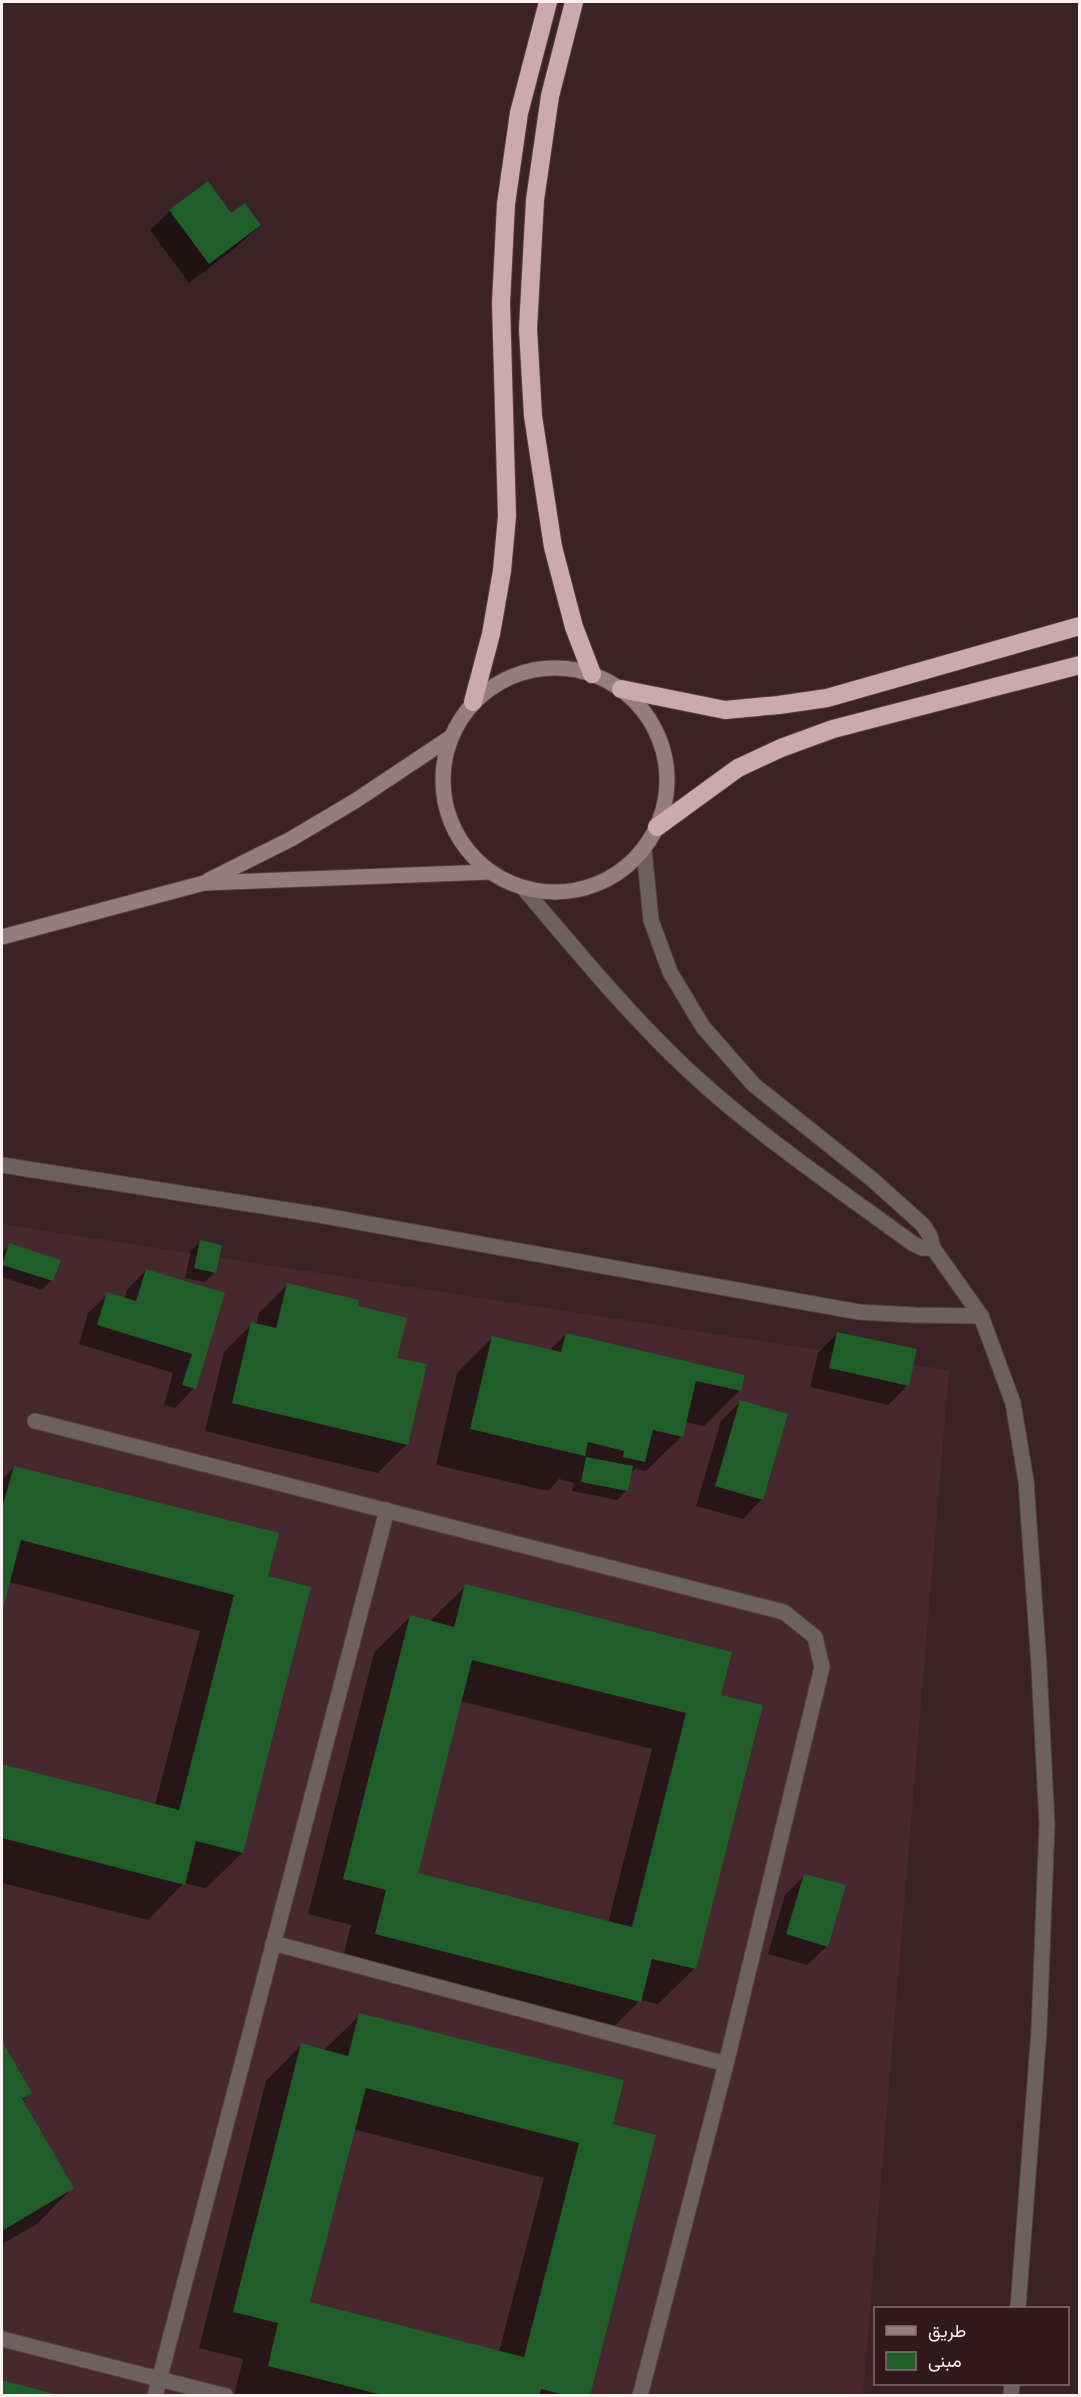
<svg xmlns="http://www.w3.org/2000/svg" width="1081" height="2397" font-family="'Space Grotesk',Vazirmatn,sans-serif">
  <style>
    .built { fill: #482830 }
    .shadow { fill: #0007; fill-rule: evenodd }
    .building { fill: #1f5d29; fill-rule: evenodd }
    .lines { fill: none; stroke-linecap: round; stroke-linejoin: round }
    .lane-casing { stroke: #563f44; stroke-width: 17 }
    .street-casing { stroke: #563f44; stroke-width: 17 }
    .secondary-casing { stroke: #563f44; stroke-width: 17 }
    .highway-casing { stroke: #563f44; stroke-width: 20 }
    .lane { stroke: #6d6062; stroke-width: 15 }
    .street { stroke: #6d6062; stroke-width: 15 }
    .secondary { stroke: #937d82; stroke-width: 15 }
    .highway { stroke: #caa9b0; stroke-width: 18 }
  </style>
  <rect width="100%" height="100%" fill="#3b2228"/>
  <polygon class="built" points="2,1224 949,1370 863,2395 2,2395"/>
  <g class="shadow">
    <polygon points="170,211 231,215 260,225 240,244 189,283 150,230"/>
    <polygon points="201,1242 214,1273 205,1282 185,1278 191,1251"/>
    <polygon points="9,1245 52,1280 42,1290 2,1277 2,1253"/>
    <polygon points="146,1270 223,1294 194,1388 175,1408 164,1405 173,1373 79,1344 88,1313 108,1294 124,1299 127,1290"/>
    <polygon points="287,1285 356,1307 396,1359 406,1445 378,1473 205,1431 224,1352 252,1324 256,1325 259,1313"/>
    <polygon points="566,1334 740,1390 704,1426 685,1422 682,1436 646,1471 635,1469 630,1474 627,1490 617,1500 572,1491 574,1483 559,1479 548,1491 436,1465 457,1373 493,1337 549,1351"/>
    <polygon points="837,1334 908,1385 888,1405 810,1387 818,1353"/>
    <polygon points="740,1402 762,1499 743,1519 696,1506 721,1421"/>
    <polygon points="14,1467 266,1577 242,1853 206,1888 184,1883 148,1920 2,1883 2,1765 155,1805 200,1631 9,1582 2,1609 2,1480"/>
    <path d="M466,1586L719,1696L761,1706L694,1969L658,2004L640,2000L604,2037L340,1969L351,1925L308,1914L374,1653L410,1617L429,1622ZM460,1701L652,1749L608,1923L417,1875Z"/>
    <polygon points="805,1875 827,1946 807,1965 768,1954 785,1895"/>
    <path d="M360,2015L611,2125L588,2396H234L243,2359L199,2348L266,2081L301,2045L323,2051ZM353,2129L544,2178L499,2352L308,2303Z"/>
    <polygon points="2,2045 30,2093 22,2101 72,2188 37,2224 2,2244"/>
  </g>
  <g class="building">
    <polygon points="208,181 231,213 245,203 261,225 209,264 169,210"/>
    <polygon points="200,1240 222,1245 216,1273 194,1268"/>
    <polygon points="9,1243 61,1260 53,1281 2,1265"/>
    <polygon points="146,1269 225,1293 196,1389 182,1385 192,1354 97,1325 107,1292 136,1301"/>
    <polygon points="287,1283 359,1300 358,1306 407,1318 397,1358 427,1364 408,1445 232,1403 251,1322 276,1328"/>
    <polygon points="837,1332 917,1349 909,1386 829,1368"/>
    <polygon points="566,1333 745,1375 741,1391 696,1381 683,1437 653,1430 645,1462 623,1457 624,1451 588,1442 585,1456 470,1429 492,1336 561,1352"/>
    <polygon points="740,1400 788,1414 763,1500 715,1486"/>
    <polygon points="586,1457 633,1466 628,1491 581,1482"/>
    <polygon points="14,1466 279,1533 268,1576 311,1587 243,1853 196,1841 185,1885 2,1838 2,1764 179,1810 234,1595 21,1540 2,1612 2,1508"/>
    <path d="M465,1584L732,1652L721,1695L763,1705L696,1969L652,1959L641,2002L375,1934L386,1890L343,1879L410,1615L454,1627ZM472,1660L686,1713L632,1927L418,1873Z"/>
    <polygon points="804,1874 846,1885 828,1947 786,1934"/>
    <path d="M359,2013L624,2080L613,2124L656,2135L590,2396H568L541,2389L539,2396H386L268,2366L278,2323L233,2312L301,2043L348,2056ZM366,2088L579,2143L524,2357L310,2302Z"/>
    <polygon points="2,2041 32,2093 22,2099 74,2188 2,2231"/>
    <polygon points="2,2380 58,2395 58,2396 2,2396"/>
  </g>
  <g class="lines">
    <defs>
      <g id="lane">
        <polyline points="35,1421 784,1612 815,1637 822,1667 726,2064 640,2396"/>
        <polyline points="273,1943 726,2064"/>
        <polyline points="2,2339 226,2396"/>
        <polyline points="155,2396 387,1510"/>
      </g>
      <g id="street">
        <polyline points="644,849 651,920 670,972 703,1027 754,1085 873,1180 923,1225 930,1236 933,1248 981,1316 1013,1403 1026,1481 1039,1666 1047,1824 1039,2030 1018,2308"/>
        <path d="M524,889C577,951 629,1015 689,1071C758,1135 837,1188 912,1243L922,1248H933"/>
        <polyline points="2,1165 319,1215 859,1312 915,1315 981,1316"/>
        <polyline points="1011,2396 1012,2384"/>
      </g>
      <g id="secondary">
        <circle cx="555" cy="780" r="112"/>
        <polyline points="209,880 291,839 355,801 451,737"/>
        <polyline points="2,937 204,883 489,872"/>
      </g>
      <g id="highway">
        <polyline points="574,2 550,96 535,200 528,329 533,416 553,547 574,627 592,674"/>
        <polyline points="621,689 725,710 779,705 827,698 1080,626"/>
        <polyline points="473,702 491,634 502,571 507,516 501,303 506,204 519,113 548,2"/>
        <polyline points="657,827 738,768 781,748 833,729 1080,665"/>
      </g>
    </defs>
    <use href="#lane" class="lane-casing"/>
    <use href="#street" class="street-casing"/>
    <use href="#secondary" class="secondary-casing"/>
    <use href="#highway" class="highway-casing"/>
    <use href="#lane" class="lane"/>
    <use href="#street" class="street"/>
    <use href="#secondary" class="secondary"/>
    <use href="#highway" class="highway"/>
  </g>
  <rect width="1081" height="2397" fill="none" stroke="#feeff2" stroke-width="6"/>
  <rect x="874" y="2307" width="195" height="78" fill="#30181e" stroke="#826e73" stroke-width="1.5"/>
  <rect x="886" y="2326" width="30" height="9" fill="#937d82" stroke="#826e73" stroke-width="1.5"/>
  <text x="928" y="2337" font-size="18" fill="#feeff2">طريق</text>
  <rect x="886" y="2352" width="30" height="18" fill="#1f5d29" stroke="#826e73" stroke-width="1.5"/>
  <text x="928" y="2367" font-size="18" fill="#feeff2">مبنى</text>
</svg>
